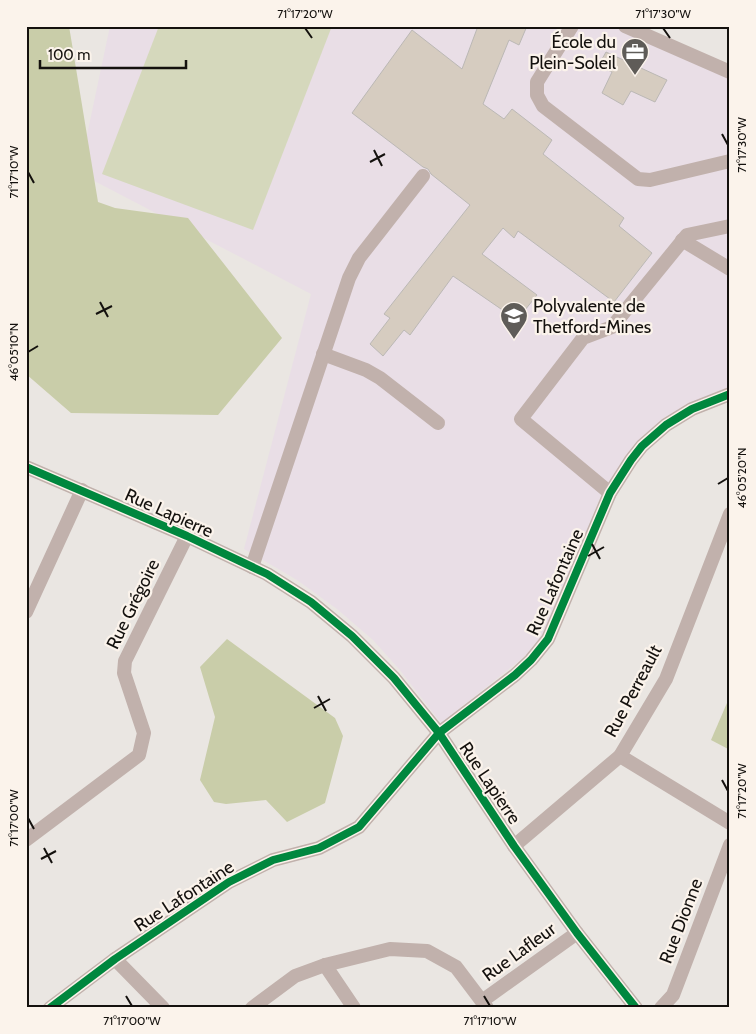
<svg xmlns="http://www.w3.org/2000/svg" width="756" height="1034" font-family="Cabin,sans-serif">
  <style>
    .education { fill: #e9dee6 }
    .green { fill: #d5d8bc }
    .forest { fill: #c9cda9 }
    .building { fill: #d6ccc0; stroke: #bbb8b5 }
    .lines { fill: none; stroke-linecap: round; stroke-linejoin: round }
    .minor { stroke: #c1b1ac; stroke-width: 14 }
    .cycleway-casing { stroke: #fbf3eb; stroke-width: 11 }
    .cycleway { stroke: #00873e; stroke-width: 8 }
    .ticks { fill: none; stroke: #14110e; stroke-width: 2 }
    .labels { text-anchor: middle; dominant-baseline: central; stroke-width: 4.5; stroke-linejoin: round; paint-order: stroke }
    .poi-label { font-size: 18px; fill: #14110e; stroke: #fbf3eb; text-anchor: end }
    .street-label { font-size: 18px; fill: #14110e; stroke: #fbf3eb }
    .neatline { fill: none; stroke: #14110e; stroke-width: 2 }
    .ticks-label { font-size: 12px; text-anchor: middle; fill: #14110e }
  </style>
  <rect width="100%" height="100%" fill="#eae6e2"/>
  <polygon class="education" points="110,26 614,26 730,75 730,387 666,416 633,446 599,500 546,631 524,657 441,723 399,669 373,640 337,609 297,580 244,549 311,294 79,173"/>
  <polygon class="green" points="159,26 332,26 253,230 102,174"/>
  <g class="forest">
    <polygon points="26,26 69,26 98,202 115,208 188,218 282,338 218,415 71,413 26,374"/>
    <polygon points="227,639 335,718 343,736 325,803 287,822 266,800 226,804 214,802 200,780 215,717 200,667"/>
    <polygon points="730,696 730,750 711,740"/>
  </g>
  <g class="building">
    <polygon points="478,26 527,26 519,45 509,40 483,104 504,119 512,109 552,140 543,154 624,218 619,226 652,253 614,302 518,231 514,238 503,228 482,254 537,295 517,320 453,276 410,335 404,330 383,356 370,344 390,318 384,314 470,205 431,174 428,169 423,167 352,113 412,30 462,69"/>
    <polygon points="606,52 667,80 655,102 631,91 623,105 602,93 612,72 598,66"/>
  </g>
  <g class="lines">
    <g class="minor">
      <polyline points="572,26 537,82 537,95 543,106 638,179 650,180 730,161"/>
      <polyline points="625,26 730,72"/>
      <polyline points="682,240 730,269"/>
      <polyline points="323,354 366,370 380,378 438,423"/>
      <polyline points="26,467 187,536 267,574 311,602 352,636 394,678 439,733 514,846 577,933 636,1008"/>
      <polyline points="610,493 521,419 583,338 612,327 687,235 730,226"/>
      <polyline points="252,567 349,278 359,258 423,176"/>
      <polyline points="26,612 82,490"/>
      <polyline points="620,756 730,823"/>
      <polyline points="26,840 139,755 144,733 124,673 125,661 187,536"/>
      <polyline points="514,846 620,756 666,679 730,514"/>
      <polyline points="115,959 163,1008"/>
      <polyline points="325,965 354,1008"/>
      <polyline points="482,1001 577,933"/>
      <polyline points="50,1008 115,959 229,882 273,860 319,848 359,827 439,733 515,675 531,660 548,639 610,493 631,460 642,446 666,425 692,409 730,394"/>
      <polyline points="252,1008 295,976 325,965 390,949 427,951 456,967 487,1008"/>
      <polyline points="661,1008 673,995 730,845"/>
    </g>
    <defs>
      <g id="cycleway">
        <polyline points="26,467 187,536 267,574 311,602 352,636 394,678 439,733 514,846 577,933 636,1008"/>
        <polyline points="50,1008 115,959 229,882 273,860 319,848 359,827 439,733 515,675 531,660 548,639 610,493 631,460 642,446 666,425 692,409 730,394"/>
      </g>
    </defs>
    <use href="#cycleway" class="cycleway-casing"/>
    <use href="#cycleway" class="cycleway"/>
  </g>
  <path class="ticks" d="M305,28L312,38M663,28L670,38M722,134L728,145M374,150L382,166M370,162L385,154M28,172L34,183M100,302L108,317M96,314L112,306M28,352L38,346M718,484L728,478M592,544L600,559M588,556L604,547M318,696L326,711M314,708L330,699M722,780L728,791M28,818L34,829M44,848L52,863M41,859L56,851M126,996L132,1006M484,996L490,1006"/>
  <defs>
    <symbol id="office-pin" viewBox="-11 -11 22 30"><path d="M0 17L-7.5 6A9.5 9.5 0 1 1 7.5 6Z" fill="#5f5c58" stroke="#fbf3eb"/><path d="M-6-3h4V-5.5h4V-3h4V5H-6ZM-1-4.5V-3h2v-1.5ZM-6 0V1H6V0Z" fill="#fff"/></symbol>
    <symbol id="school-pin" viewBox="-11 -11 22 30"><path d="M0 17L-7.5 6A9.5 9.5 0 1 1 7.5 6Z" fill="#5f5c58" stroke="#fbf3eb"/><path d="M0-5L7-2L0 1L-7-2ZM-4 1L0 2.5L4 1V4Q0 6-4 4Z" fill="#fff"/></symbol>
  </defs>
  <g fill-rule="evenodd">
    <use href="#office-pin" x="619" y="36" width="32" height="43"/>
    <use href="#school-pin" x="498" y="300" width="32" height="43"/>
  </g>
  <g class="labels">
    <g class="poi-label">
      <text x="616" y="42">École du<tspan x="616" dy="21">Plein-Soleil</tspan></text>
      <text x="533" y="306" text-anchor="start">Polyvalente de<tspan x="533" dy="21">Thetford-Mines</tspan></text>
    </g>
    <g class="street-label">
      <text transform="translate(169 513) rotate(24)">Rue Lapierre</text>
      <text transform="translate(555 582) rotate(-66)">Rue Lafontaine</text>
      <text transform="translate(133 604) rotate(-64)">Rue Grégoire</text>
      <text transform="translate(633 691) rotate(-62)">Rue Perreault</text>
      <text transform="translate(490 783) rotate(56)">Rue Lapierre</text>
      <text transform="translate(184 896) rotate(-33)">Rue Lafontaine</text>
      <text transform="translate(681 921) rotate(-69)">Rue Dionne</text>
      <text transform="translate(519 952) rotate(-36)">Rue Lafleur</text>
    </g>
  </g>
  <rect width="756" height="1034" fill="none" stroke="#fbf3eb" stroke-width="55"/>
  <path d="M40 60v8h146v-8" fill="none" stroke="#14110e" stroke-width="2.5"/>
  <text x="48" y="60" font-size="15" fill="#14110e" stroke="#fbf3eb" stroke-width="4" paint-order="stroke">100 m</text>
  <rect x="28" y="28" width="700" height="978" class="neatline"/>
  <g class="ticks-label">
    <text x="305" y="18">71°17'20"W</text>
    <text x="663" y="18">71°17'30"W</text>
    <text transform="translate(742 145) rotate(-90)" y="4">71°17'30"W</text>
    <text transform="translate(14 172) rotate(-90)" y="4">71°17'10"W</text>
    <text transform="translate(14 352) rotate(-90)" y="4">46°05'10"N</text>
    <text transform="translate(742 478) rotate(-90)" y="4">46°05'20"N</text>
    <text transform="translate(742 791) rotate(-90)" y="4">71°17'20"W</text>
    <text transform="translate(14 818) rotate(-90)" y="4">71°17'00"W</text>
    <text x="132" y="1025">71°17'00"W</text>
    <text x="490" y="1025">71°17'10"W</text>
  </g>
</svg>
